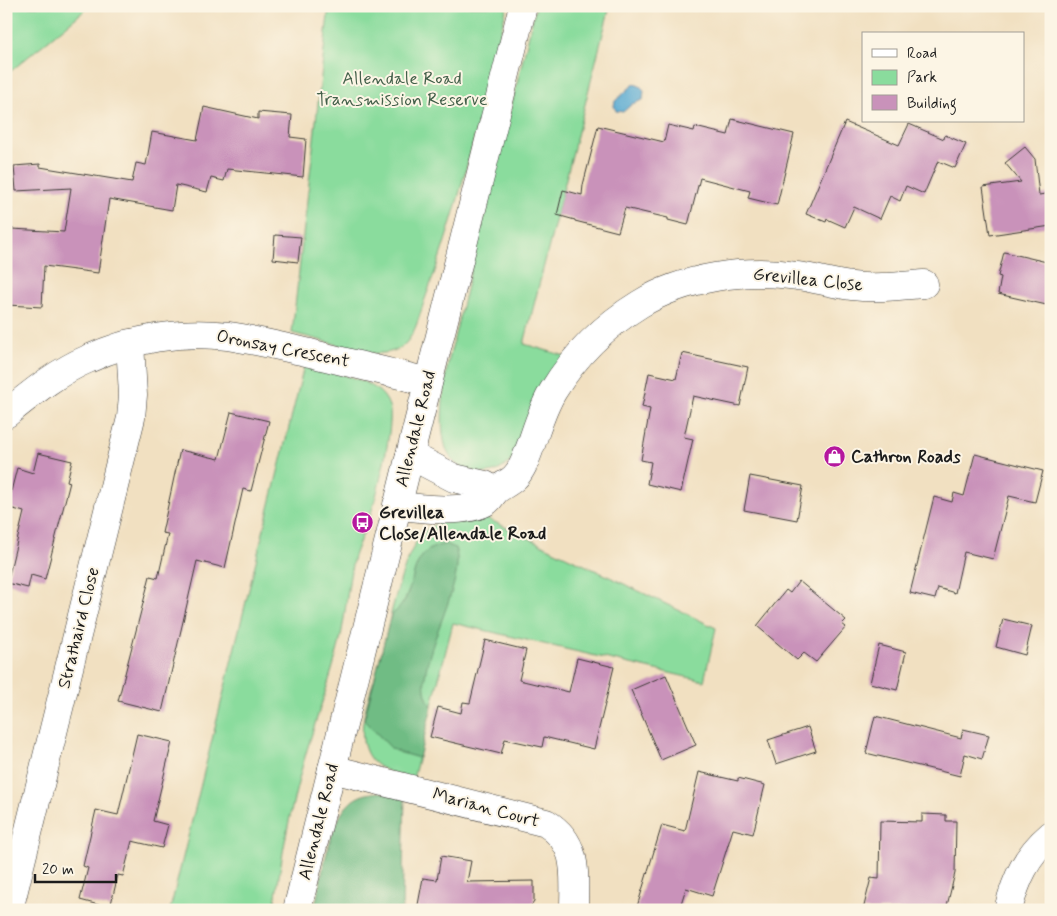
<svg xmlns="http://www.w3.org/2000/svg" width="1057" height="916" font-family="Mynerve,sans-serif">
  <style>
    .green { fill: #8adc9d; stroke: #537c5c }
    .forest { fill: #6fbc84; stroke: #466c50 }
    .water { fill: #56a9d1; stroke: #396276 }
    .building { fill: #c992ba }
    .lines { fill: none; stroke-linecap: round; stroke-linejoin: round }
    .minor-casing { stroke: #3c3935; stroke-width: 29 }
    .tertiary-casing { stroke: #3c3935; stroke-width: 29 }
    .minor { stroke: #fff; stroke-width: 28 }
    .tertiary { stroke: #fff; stroke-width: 28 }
    .labels { text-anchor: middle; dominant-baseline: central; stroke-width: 4; stroke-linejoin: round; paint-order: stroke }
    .park-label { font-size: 18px; fill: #425f49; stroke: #fcf5e5 }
    .street-label { font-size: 18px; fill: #1c1c1c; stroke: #fcf5e5 }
    .poi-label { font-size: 18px; font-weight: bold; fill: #1c1c1c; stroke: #fcf5e5; text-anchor: start }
  </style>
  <rect width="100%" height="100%" fill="#fcf5e5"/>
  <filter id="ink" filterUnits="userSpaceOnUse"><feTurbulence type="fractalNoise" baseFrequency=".02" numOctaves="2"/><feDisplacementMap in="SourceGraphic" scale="10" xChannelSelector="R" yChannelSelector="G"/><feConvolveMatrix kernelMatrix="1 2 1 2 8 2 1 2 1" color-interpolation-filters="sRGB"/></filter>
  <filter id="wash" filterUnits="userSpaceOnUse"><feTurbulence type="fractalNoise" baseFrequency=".0096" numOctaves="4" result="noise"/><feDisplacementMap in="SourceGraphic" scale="20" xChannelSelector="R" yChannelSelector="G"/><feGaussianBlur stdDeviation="1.12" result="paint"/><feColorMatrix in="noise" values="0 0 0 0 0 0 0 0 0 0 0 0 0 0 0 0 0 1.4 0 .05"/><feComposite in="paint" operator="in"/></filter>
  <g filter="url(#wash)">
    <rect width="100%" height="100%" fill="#f1e0c1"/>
    <g class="green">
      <polygon points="6,6 90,6 6,75"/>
      <path d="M329,6H507C482,104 461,204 425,299C420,313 416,333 405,344C396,353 382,354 370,353L292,333Z"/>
      <path d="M536,6H610L524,344L565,356L513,459C503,469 492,476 476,472C467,470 460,468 453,461C435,441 444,388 448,363Z"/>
      <path d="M304,366C331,373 380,377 389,406C395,422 378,492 372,510C368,526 359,540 354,556C347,585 346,616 339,645C327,692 309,737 298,783C287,825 280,867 274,910H170Z"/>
      <path d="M480,515L716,628L704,681L453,623L413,779C396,773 374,771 366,751C362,742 362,732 363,722C366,701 374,682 379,663C388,630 401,556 423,533C437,519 462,518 480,515Z"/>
    </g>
    <g class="forest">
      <path d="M446,544L455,548C470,586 403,675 432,706L419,758L398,752L392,749L364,720L391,615C422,595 402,550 446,544Z"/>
      <path d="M380,792L405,797L402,910H314C321,882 329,823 349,804C357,795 369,793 380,792Z"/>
    </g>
    <polygon class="water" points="634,84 640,86 644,90 643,100 632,104 623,112 616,111 614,106 615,101"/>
    <g id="blocks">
      <g class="building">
        <polygon points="204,107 258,119 258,112 292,115 290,137 306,139 303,177 227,169 224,181 211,178 207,192 176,185 172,210 109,199 98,273 44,266 42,307 7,305 12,229 64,232 71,188 16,191 14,166 40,164 40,167 132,182 136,163 146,165 152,132 197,140"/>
        <polygon points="732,119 794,134 777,205 748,198 750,191 700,178 688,225 668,220 668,218 625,208 618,232 575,221 575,220 557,215 563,190 582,195 583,185 598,126 664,142 668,125 694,131 695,127 728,135"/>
        <polygon points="845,122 899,145 909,124 944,139 945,135 966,144 955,168 938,161 924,194 906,186 900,201 890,196 880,219 854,207 845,227 827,219 826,222 806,214"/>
        <polygon points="1025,147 1035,159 1039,195 1051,193 1051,226 990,235 983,187 1021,182 1005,163"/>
        <polygon points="275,235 301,237 298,262 273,259"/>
        <polygon points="1004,252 1051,263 1051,306 998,294 1001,277 998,276"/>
        <polygon points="682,353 748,367 740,406 693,396 684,437 693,439 681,492 647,484 651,462 641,460 650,409 642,407 649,373 676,379"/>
        <polygon points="231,412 269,421 251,491 243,489 225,568 197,561 162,712 118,701 150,576 158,578 168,534 162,533 180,450 219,459"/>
        <polygon points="38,453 72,461 67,481 70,482 45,579 31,575 28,588 7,583 24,512 7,507 17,468 33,473"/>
        <polygon points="975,454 1043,471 1035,502 1009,496 993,559 964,552 955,593 938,588 935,599 910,593 934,497 952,502 954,493 964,496"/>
        <polygon points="750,476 803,486 797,520 744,510"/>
        <polygon points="799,581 846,620 842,624 846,627 816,662 804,653 797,660 757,626 786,590 790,593"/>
        <polygon points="1003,619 1032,626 1025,655 996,647"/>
        <polygon points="485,640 526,650 519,680 569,692 577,658 614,667 594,749 544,737 542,747 505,739 501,754 430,737 438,707 461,713 463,702 470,703"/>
        <polygon points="879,645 906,652 897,690 870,683"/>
        <polygon points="666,675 696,745 661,760 631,690"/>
        <polygon points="875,716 961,738 963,729 989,735 982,759 965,754 960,776 866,753"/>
        <polygon points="808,727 816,751 776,764 768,740"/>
        <polygon points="137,734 172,742 153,821 168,825 162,848 132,841 123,876 118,875 110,908 80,900 88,868 83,866 96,810 118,815"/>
        <polygon points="699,772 738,781 738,778 765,785 753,834 733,829 712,896 686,888 679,910 636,910 662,825 685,831"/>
        <polygon points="922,814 946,815 946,821 956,821 955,873 946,910 863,910 871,878 879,879 880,821 922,822"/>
        <polygon points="441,856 471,861 467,882 534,881 534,902 528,910 417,910 423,878 437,880"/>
      </g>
    </g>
  </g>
  <g filter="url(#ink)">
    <use href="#blocks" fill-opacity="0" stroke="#3c3935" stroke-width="1"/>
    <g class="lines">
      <defs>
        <g id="minor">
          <path d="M6,414C32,393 57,372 88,359C131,339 181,330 228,336C256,340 283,347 310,353C349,363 388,372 428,382"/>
          <polyline points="410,455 454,478 485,485 495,491"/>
          <path d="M397,505C419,509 468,514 487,501C491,498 493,493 496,490C509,481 515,481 523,465C534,441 539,414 553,391C575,355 604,326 640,304C684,277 746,268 797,276C815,278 833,284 852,286C876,289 900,286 924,284"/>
          <path d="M332,769L546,823C580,844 574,875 574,910"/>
          <polyline points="9,910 131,418 133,395 130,343"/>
          <path d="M1008,910C1016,879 1026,856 1051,835"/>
        </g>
        <polyline id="tertiary" points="297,910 410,455 523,6"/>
      </defs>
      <use href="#minor" class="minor-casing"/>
      <use href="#tertiary" class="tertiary-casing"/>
      <use href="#minor" class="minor"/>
      <use href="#tertiary" class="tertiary"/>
    </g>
  </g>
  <defs>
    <symbol id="shop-disc" viewBox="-11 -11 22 22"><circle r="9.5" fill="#b5179e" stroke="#fcf5e5"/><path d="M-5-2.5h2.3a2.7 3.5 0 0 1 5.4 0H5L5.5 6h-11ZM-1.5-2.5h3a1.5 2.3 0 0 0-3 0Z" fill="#fff"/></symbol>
    <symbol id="bus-disc" viewBox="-11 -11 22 22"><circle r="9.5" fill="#b5179e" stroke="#fcf5e5"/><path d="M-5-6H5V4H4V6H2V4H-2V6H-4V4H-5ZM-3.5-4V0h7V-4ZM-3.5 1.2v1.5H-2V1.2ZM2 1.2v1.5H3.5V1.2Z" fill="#fff"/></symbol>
  </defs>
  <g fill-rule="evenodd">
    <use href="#shop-disc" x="822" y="444" width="25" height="25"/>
    <use href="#bus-disc" x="350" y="510" width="25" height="25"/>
  </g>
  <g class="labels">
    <g class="park-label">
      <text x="402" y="79">Allendale Road<tspan x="402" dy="21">Transmission Reserve</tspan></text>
    </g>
    <g class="street-label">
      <text transform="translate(808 280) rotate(6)">Grevillea Close</text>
      <text transform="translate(283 349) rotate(11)">Oronsay Crescent</text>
      <text transform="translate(416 429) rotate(-76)">Allendale Road</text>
      <text transform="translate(79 628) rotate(-76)">Strathaird Close</text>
      <text transform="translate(486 808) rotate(15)">Marian Court</text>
      <text transform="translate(319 822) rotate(-76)">Allendale Road</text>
    </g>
    <g class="poi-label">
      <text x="851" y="457">Cathron Roads</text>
      <text x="379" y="513">Grevillea<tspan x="379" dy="21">Close/Allendale Road</tspan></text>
    </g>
  </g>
  <rect width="1057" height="916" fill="none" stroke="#fcf5e5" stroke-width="25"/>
  <rect x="862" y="32" width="162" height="90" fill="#fcf5e5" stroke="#a29e95"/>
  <rect x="872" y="49" width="25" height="8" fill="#ffffff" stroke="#a29e95"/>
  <text x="907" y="58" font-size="15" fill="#1c1c1c">Road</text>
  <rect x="872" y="70" width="25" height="15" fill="#8adc9d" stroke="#a29e95"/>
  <text x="907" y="82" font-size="15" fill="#1c1c1c">Park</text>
  <rect x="872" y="95" width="25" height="15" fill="#c992ba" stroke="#a29e95"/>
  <text x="907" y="108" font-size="15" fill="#1c1c1c">Building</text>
  <path d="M35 874v8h81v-8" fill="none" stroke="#1c1c1c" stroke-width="2.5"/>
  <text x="42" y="874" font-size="15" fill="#1c1c1c" stroke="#fcf5e5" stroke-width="4" paint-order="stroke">20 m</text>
</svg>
